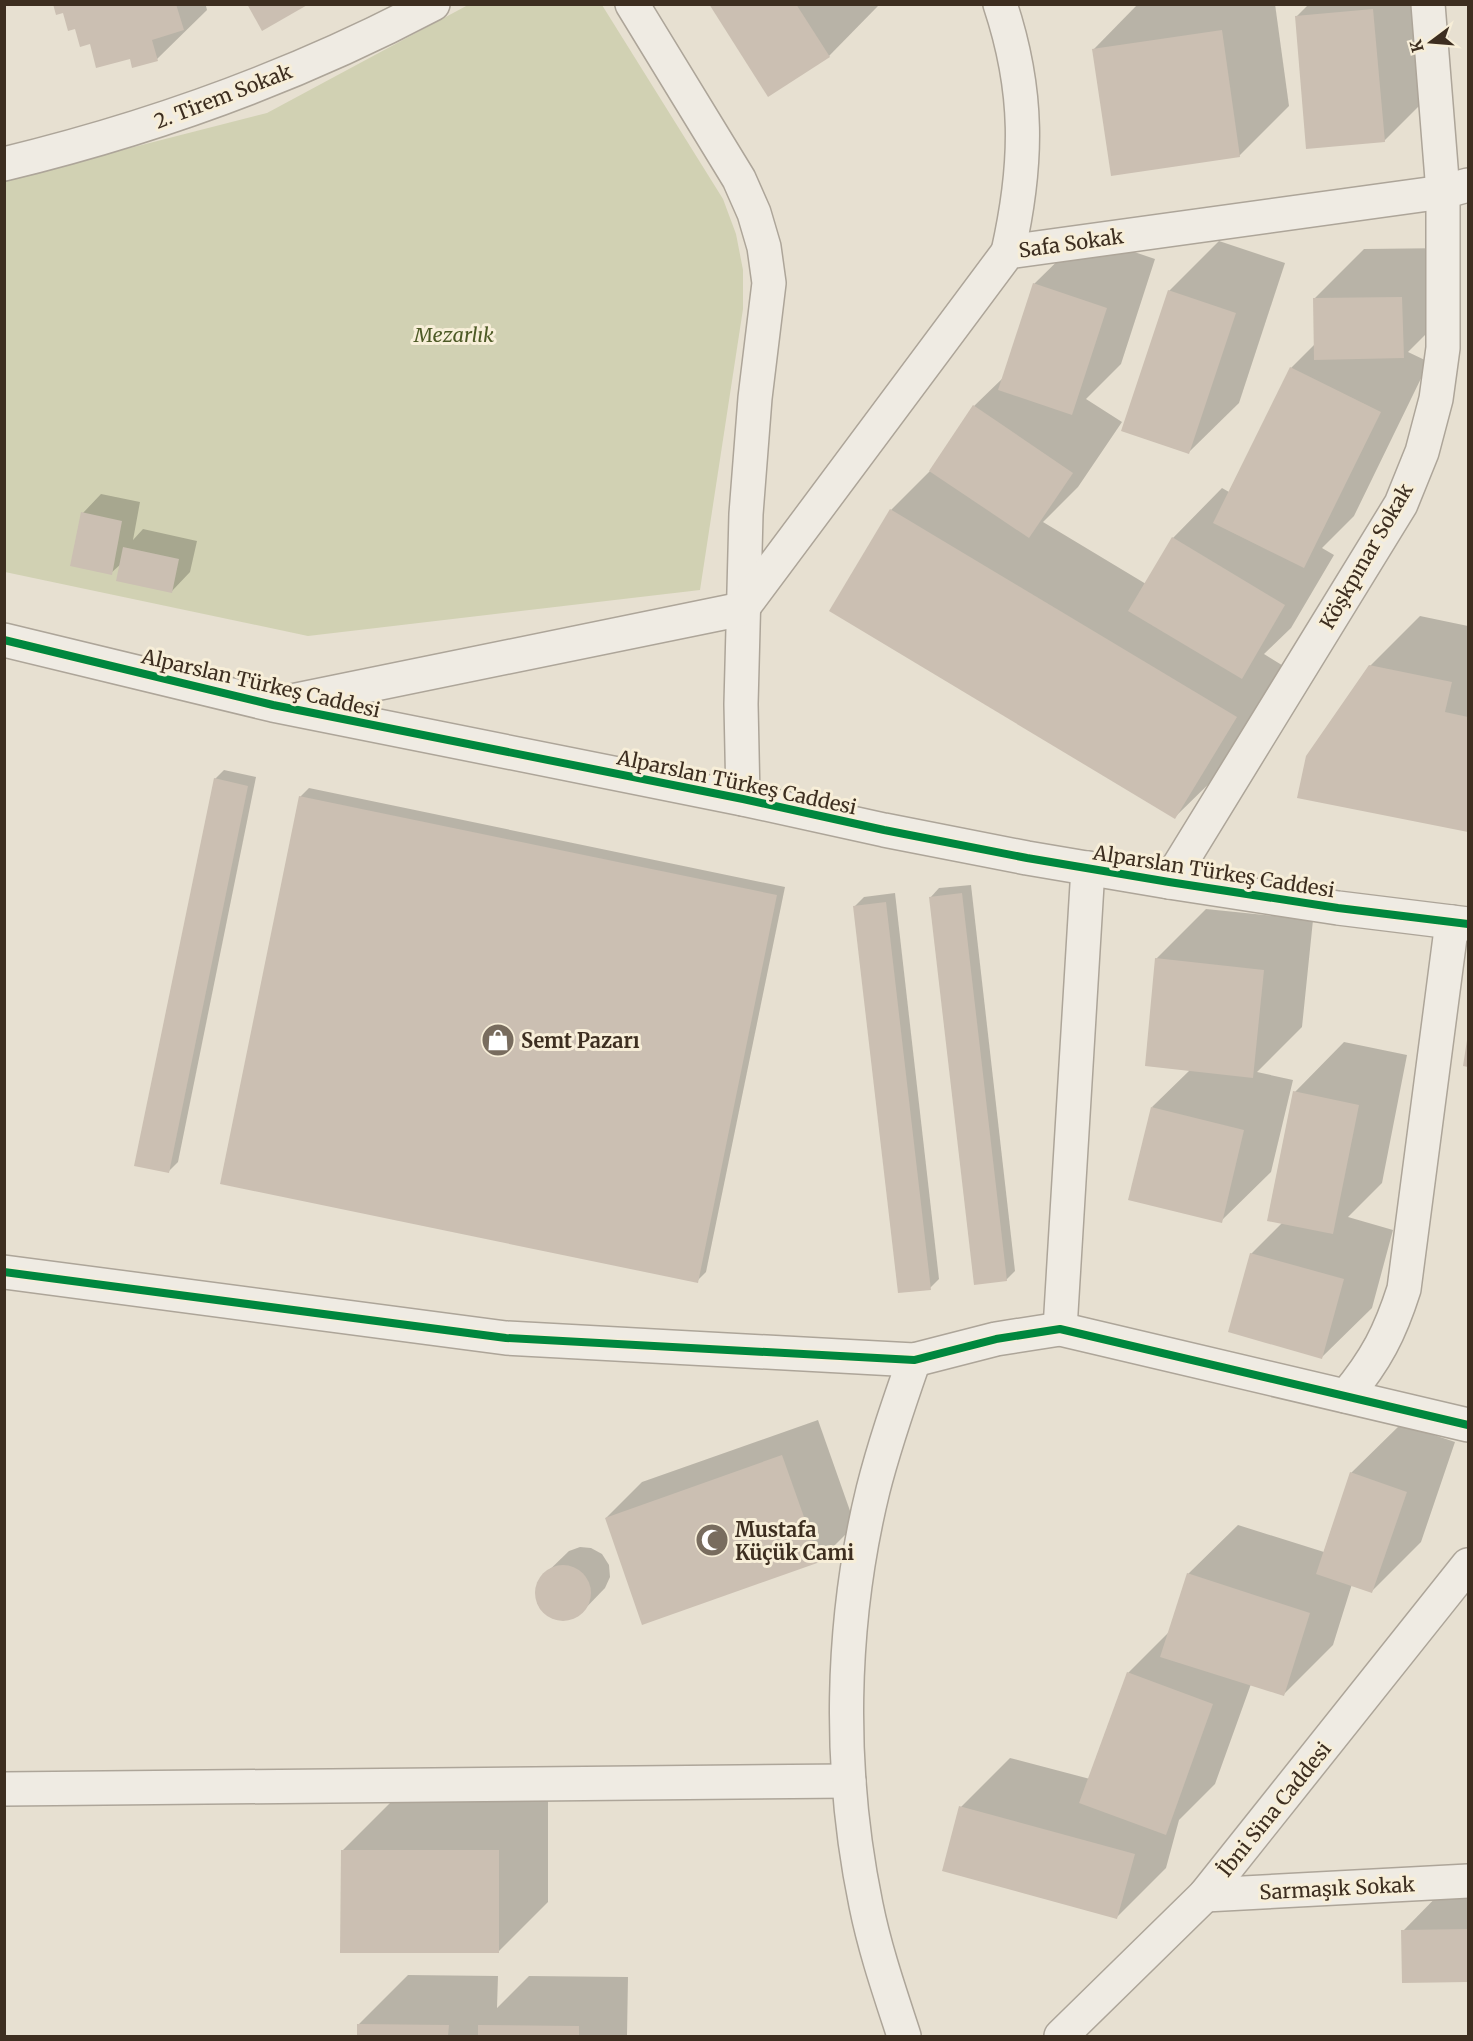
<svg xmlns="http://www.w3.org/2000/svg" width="1473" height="2041" font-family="Merriweather,serif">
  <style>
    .cemetery { fill: #d1d1b3 }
    .shadow { fill: #0003 }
    .building { fill: #cbbfb2 }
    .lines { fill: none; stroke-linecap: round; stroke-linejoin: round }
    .minor-casing { stroke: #ada599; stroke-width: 36 }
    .minor { stroke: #efebe3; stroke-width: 33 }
    .cycleway-casing { stroke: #f7eed8; stroke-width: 11 }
    .cycleway { stroke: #00873e; stroke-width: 8 }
    .labels { text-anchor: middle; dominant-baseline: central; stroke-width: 6; stroke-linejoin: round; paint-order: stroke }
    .street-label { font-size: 20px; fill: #3d2e20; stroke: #f7eed8 }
    .park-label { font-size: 20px; font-style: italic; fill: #4d5a26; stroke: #f7eed8 }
    .poi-label { font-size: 20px; font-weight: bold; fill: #3d2e20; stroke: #f7eed8; text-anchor: start }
  </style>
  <rect width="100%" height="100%" fill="#e7e0d1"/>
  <polygon class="cemetery" points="468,5 602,5 723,199 736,234 743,270 743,309 700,590 308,636 5,572 5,180 267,113"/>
  <g class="shadow">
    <polygon points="55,4 208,4 206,6 207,10 157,59 131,57 91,43 64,12"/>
    <polygon points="711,4 877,4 878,6 829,56"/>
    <polygon points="1138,4 1275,4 1289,106 1239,156 1094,49"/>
    <polygon points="1309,4 1426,4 1434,91 1384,141 1296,17"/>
    <polygon points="1084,235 1155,259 1121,364 1086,399 1122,422 1078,487 1043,522 1146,584 1173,538 1222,488 1229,492 1291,368 1315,344 1314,299 1364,249 1451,248 1453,307 1408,352 1429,362 1354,516 1322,548 1334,555 1291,628 1264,654 1285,667 1225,768 1175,817 891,510 932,469 974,406 1004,377 1034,284"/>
    <polygon points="1219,241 1285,263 1239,403 1189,452 1169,291"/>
    <polygon points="101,494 140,502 133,540 143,529 197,541 190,572 172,591 122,563 111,573 83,513"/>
    <polygon points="1420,616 1468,626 1468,831 1299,797 1370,666"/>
    <polygon points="224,770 256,777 178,1162 169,1171 215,779"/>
    <polygon points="309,788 785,887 706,1272 697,1281 300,797"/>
    <polygon points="971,885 1015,1271 1006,1280 930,898 939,888"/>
    <polygon points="895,893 939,1279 930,1288 855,906 864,897"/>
    <polygon points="1206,909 1313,920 1302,1027 1257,1072 1293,1080 1271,1172 1221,1221 1152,1107 1190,1070 1156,959"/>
    <polygon points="1344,1042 1407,1055 1382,1183 1348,1217 1393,1230 1372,1308 1322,1357 1251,1254 1282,1223 1295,1092"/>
    <polygon points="818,1420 855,1525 819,1561 606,1518 642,1482"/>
    <polygon points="1401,1424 1455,1442 1421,1542 1372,1591 1352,1584 1333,1645 1283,1695 1251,1684 1215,1784 1179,1820 1166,1868 1117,1917 961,1807 1010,1758 1090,1779 1128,1673 1170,1631 1188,1574 1238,1525 1324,1552 1351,1473"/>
    <polygon points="580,1547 591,1548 602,1554 609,1565 610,1577 605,1588 578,1616 567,1620 554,1619 544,1612 538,1602 536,1590 540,1579 569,1551"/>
    <polygon points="392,1801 548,1801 548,1902 499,1951 342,1851"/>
    <polygon points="1452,1881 1468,1881 1468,1980 1403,1982 1403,1931"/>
    <polygon points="408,1975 498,1976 497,2008 529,1976 628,1977 627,2036 358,2036 359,2024"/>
  </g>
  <g class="building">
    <polygon points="53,4 176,4 184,30 152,40 158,61 132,68 130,59 96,68 90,44 80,47 75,29 68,31 63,13 56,15"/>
    <polygon points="247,4 309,4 262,31"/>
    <polygon points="709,4 796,4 830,57 768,97"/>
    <polygon points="1373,9 1385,142 1306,149 1295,16"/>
    <polygon points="1222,30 1240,157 1111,176 1092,49"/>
    <polygon points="1033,283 1107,308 1072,415 998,390"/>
    <polygon points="1168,290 1236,313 1189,454 1121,431"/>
    <polygon points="1402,297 1404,358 1314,360 1313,298"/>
    <polygon points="1290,367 1381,412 1304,568 1213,523"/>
    <polygon points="973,405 1073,473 1029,538 929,471"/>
    <polygon points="890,509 1237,717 1175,819 829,611"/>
    <polygon points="81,512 122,521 112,575 70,566"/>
    <polygon points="1172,537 1285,605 1242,679 1128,611"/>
    <polygon points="123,547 179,559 172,593 116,581"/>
    <polygon points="1369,665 1452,682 1445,712 1468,717 1468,832 1297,798 1306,756"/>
    <polygon points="214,778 248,786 169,1173 134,1166"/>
    <polygon points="299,796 777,895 698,1283 220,1184"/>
    <polygon points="962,893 1007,1281 974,1285 929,897"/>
    <polygon points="886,902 931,1290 898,1293 853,906"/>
    <polygon points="1155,958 1264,970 1253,1078 1145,1066"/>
    <polygon points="1467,1040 1468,1040 1468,1067 1463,1066"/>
    <polygon points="1293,1091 1359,1105 1333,1234 1267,1221"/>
    <polygon points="1151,1107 1244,1130 1222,1223 1128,1200"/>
    <polygon points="1250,1253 1344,1279 1322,1359 1228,1332"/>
    <polygon points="782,1455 820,1562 642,1625 605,1518"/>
    <polygon points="1350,1472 1407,1492 1372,1593 1316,1574"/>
    <circle cx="563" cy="1593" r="28"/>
    <polygon points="1187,1573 1310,1613 1284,1696 1160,1657"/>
    <polygon points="1127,1672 1213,1704 1166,1835 1079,1803"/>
    <polygon points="959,1806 1135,1854 1117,1919 942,1871"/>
    <polygon points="341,1850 499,1850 499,1953 340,1953"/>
    <polygon points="1468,1929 1468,1982 1402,1983 1401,1930"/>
    <polygon points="357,2024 449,2025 448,2036 357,2036"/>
    <polygon points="478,2025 579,2026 579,2036 478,2036"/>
  </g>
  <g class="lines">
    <defs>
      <g id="minor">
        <polyline points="632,4 739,179 754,213 764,247 769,283 755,398 746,514 741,704 743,799"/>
        <path d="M1000,4C1029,91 1028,163 1008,252"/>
        <path d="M4,164C153,128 297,76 433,4"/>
        <polyline points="4,640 273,705 743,799 884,830 1027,858 1169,882 1338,908 1468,924"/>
        <polyline points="287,702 742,609 1008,252 1443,192 1468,185"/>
        <polyline points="1169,882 1401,504 1422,452 1436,399 1443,348 1443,192 1428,4"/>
        <polyline points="4,1272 506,1338 914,1360 996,1339 1060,1329 1468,1425"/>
        <polyline points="1060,1329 1088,868"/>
        <path d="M1346,1396C1376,1360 1390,1333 1404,1289L1452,922"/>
        <polyline points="4,1789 849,1781"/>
        <polyline points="1205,1895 1468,1881"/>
        <path d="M904,2036C890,1993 875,1950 866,1905C838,1770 840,1625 873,1490C884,1446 899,1403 914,1360"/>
        <polyline points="1061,2036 1205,1895 1468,1565"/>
      </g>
    </defs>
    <use href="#minor" class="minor-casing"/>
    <use href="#minor" class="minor"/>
    <defs>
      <g id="cycleway">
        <polyline points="4,640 273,705 743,799 884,830 1027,858 1169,882 1338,908 1468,924"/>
        <polyline points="4,1272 506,1338 914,1360 996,1339 1060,1329 1468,1425"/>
      </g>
    </defs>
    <use href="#cycleway" class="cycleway-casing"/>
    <use href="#cycleway" class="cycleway"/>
  </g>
  <defs>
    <symbol id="shop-disc" viewBox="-11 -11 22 22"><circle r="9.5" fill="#786c5e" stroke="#f7eed8"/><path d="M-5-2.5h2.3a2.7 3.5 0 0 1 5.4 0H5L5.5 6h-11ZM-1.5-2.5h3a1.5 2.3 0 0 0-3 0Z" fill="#fff"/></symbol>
    <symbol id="mosque-disc" viewBox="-11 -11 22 22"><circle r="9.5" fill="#786c5e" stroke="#f7eed8"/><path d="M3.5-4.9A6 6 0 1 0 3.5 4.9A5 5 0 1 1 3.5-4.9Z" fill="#fff"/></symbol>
  </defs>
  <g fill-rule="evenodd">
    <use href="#shop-disc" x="479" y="1021" width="38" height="38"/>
    <use href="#mosque-disc" x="693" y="1521" width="38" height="38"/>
  </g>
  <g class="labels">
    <g class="street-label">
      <text transform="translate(223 96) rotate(-21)">2. Tirem Sokak</text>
      <text transform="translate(1071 243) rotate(-8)">Safa Sokak</text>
      <text transform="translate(1366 556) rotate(-60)">Köşkpınar Sokak</text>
      <text transform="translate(261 683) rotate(13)">Alparslan Türkeş Caddesi</text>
      <text transform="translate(737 782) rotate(12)">Alparslan Türkeş Caddesi</text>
      <text transform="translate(1214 871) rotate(9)">Alparslan Türkeş Caddesi</text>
      <text transform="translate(1274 1809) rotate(-51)">İbni Sina Caddesi</text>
      <text transform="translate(1337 1888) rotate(-3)">Sarmaşık Sokak</text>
    </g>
    <g class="park-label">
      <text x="454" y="334">Mezarlık</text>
    </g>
    <g class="poi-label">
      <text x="521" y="1040">Semt Pazarı</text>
      <text x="735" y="1529">Mustafa<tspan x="735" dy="23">Küçük Cami</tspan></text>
    </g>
  </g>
  <rect width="1473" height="2041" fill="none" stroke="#3d2e20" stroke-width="12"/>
  <g transform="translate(1431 42) rotate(254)" stroke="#f7eed8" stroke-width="4.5" paint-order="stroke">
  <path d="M0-4.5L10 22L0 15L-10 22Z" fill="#3d2e20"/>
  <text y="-9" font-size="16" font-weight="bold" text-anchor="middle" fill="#3d2e20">K</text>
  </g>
</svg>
